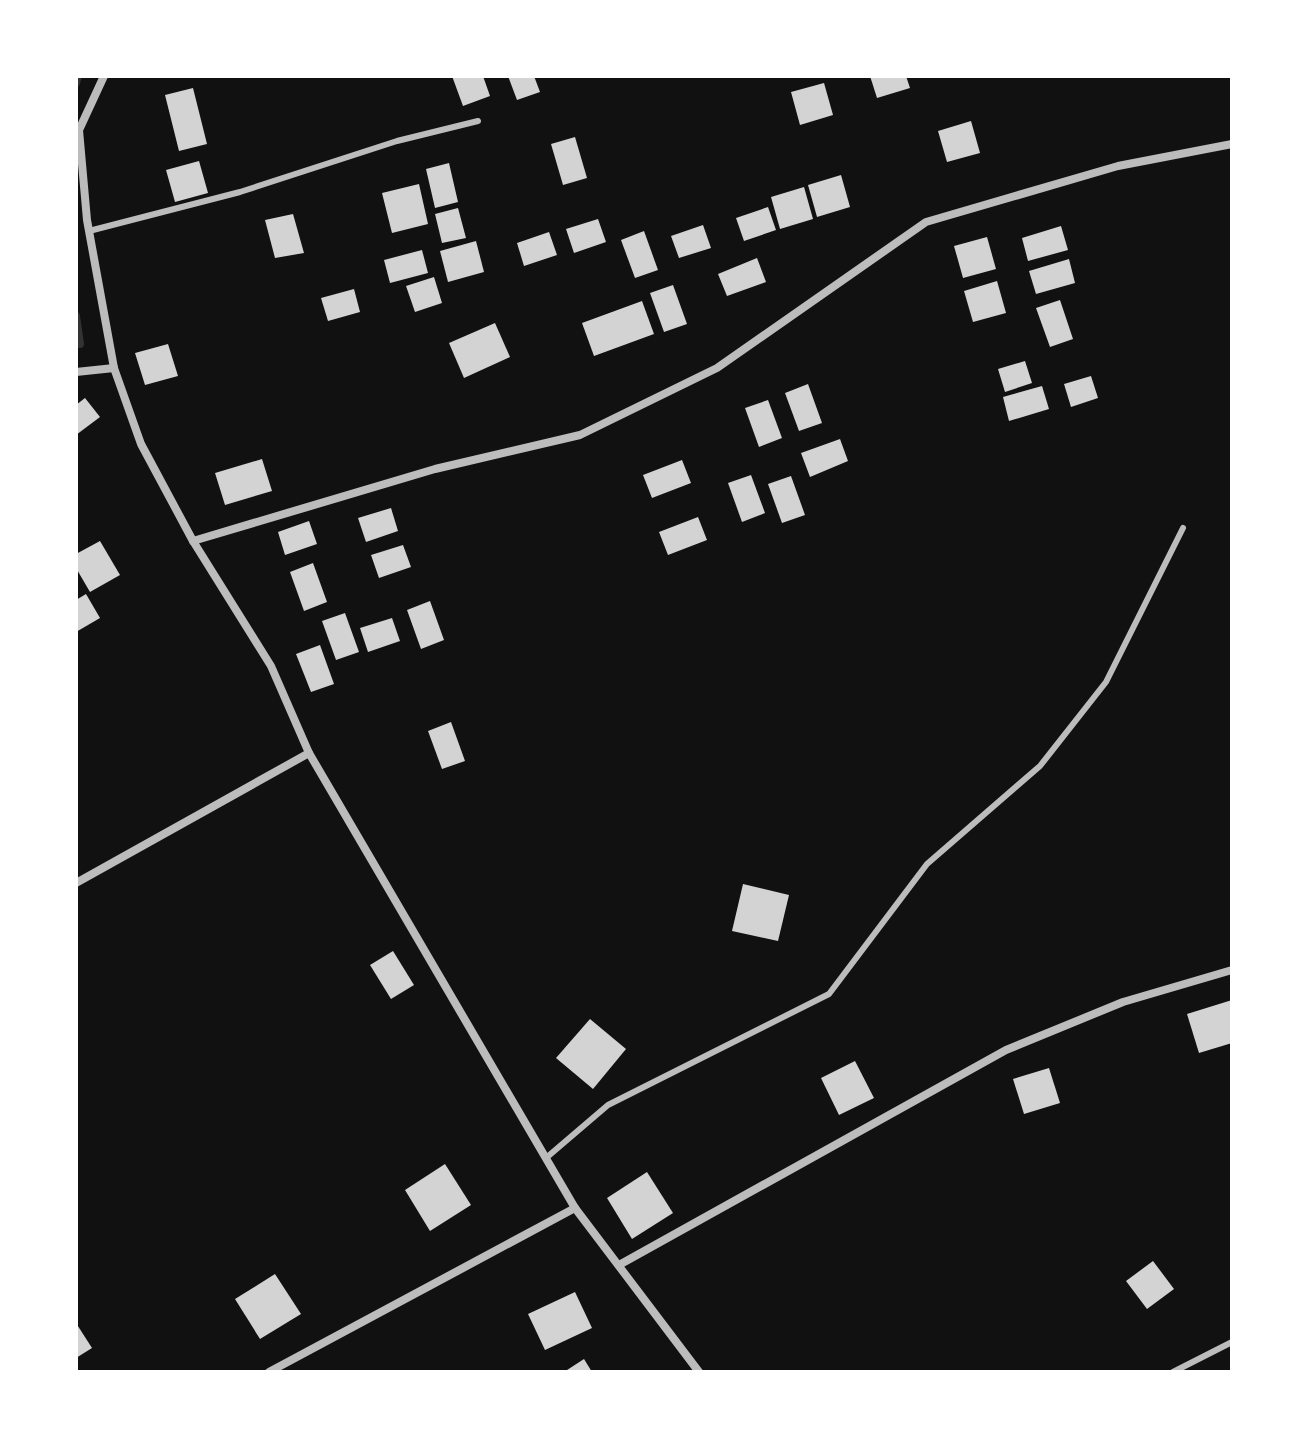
<svg xmlns="http://www.w3.org/2000/svg" width="1308" height="1448" font-family="Rubik,sans-serif">
  <style>
    .lines { fill: none; stroke-linecap: round; stroke-linejoin: round }
    .stream { stroke: #333; stroke-width: 8 }
    .building { fill: #d3d3d3 }
    .service { stroke: #bcbcbc; stroke-width: 6 }
    .minor { stroke: #bcbcbc; stroke-width: 8 }
  </style>
  <rect width="100%" height="100%" fill="#111"/>
  <g class="lines">
    <g class="stream">
      <polyline points="76,83 78,76"/>
      <polyline points="76,316 80,344"/>
    </g>
  </g>
  <g class="building">
    <polygon points="452,76 483,76 490,96 463,106"/>
    <polygon points="508,76 534,76 540,92 517,100"/>
    <polygon points="870,76 906,76 910,88 877,98"/>
    <polygon points="824,83 833,115 800,125 791,92"/>
    <polygon points="193,88 207,144 179,151 165,95"/>
    <polygon points="971,121 980,153 947,162 938,131"/>
    <polygon points="575,137 587,178 563,185 551,144"/>
    <polygon points="199,161 208,193 175,202 166,170"/>
    <polygon points="449,163 458,202 435,208 426,169"/>
    <polygon points="841,175 850,207 817,217 808,185"/>
    <polygon points="419,184 428,224 392,233 382,193"/>
    <polygon points="804,187 813,219 780,229 771,197"/>
    <polygon points="768,207 776,230 744,241 736,218"/>
    <polygon points="458,208 466,238 442,243 435,214"/>
    <polygon points="293,214 304,253 275,258 265,220"/>
    <polygon points="598,219 606,242 574,253 566,229"/>
    <polygon points="703,225 711,248 679,258 671,236"/>
    <polygon points="1061,226 1068,250 1028,261 1022,238"/>
    <polygon points="644,231 658,270 635,278 621,240"/>
    <polygon points="549,232 557,255 524,266 517,243"/>
    <polygon points="987,237 996,269 963,278 954,246"/>
    <polygon points="476,241 484,272 448,282 440,251"/>
    <polygon points="422,250 428,273 390,283 384,260"/>
    <polygon points="757,258 766,282 727,296 718,274"/>
    <polygon points="1069,259 1075,283 1036,294 1029,271"/>
    <polygon points="434,277 442,303 415,312 406,286"/>
    <polygon points="997,281 1006,313 973,322 964,291"/>
    <polygon points="673,285 687,324 664,332 650,293"/>
    <polygon points="354,289 360,312 328,321 321,298"/>
    <polygon points="1060,300 1073,339 1050,347 1036,308"/>
    <polygon points="642,301 654,334 594,356 582,323"/>
    <polygon points="495,323 510,357 464,378 449,343"/>
    <polygon points="168,344 178,376 145,385 135,353"/>
    <polygon points="1025,361 1032,383 1005,392 998,369"/>
    <polygon points="1091,376 1098,398 1071,407 1064,384"/>
    <polygon points="808,384 822,423 799,431 785,393"/>
    <polygon points="1042,386 1049,409 1009,421 1003,397"/>
    <polygon points="85,398 100,417 76,435 76,405"/>
    <polygon points="768,400 782,438 759,447 745,408"/>
    <polygon points="840,439 848,461 810,477 801,453"/>
    <polygon points="262,459 272,491 225,505 215,473"/>
    <polygon points="682,460 691,483 652,498 643,475"/>
    <polygon points="751,475 765,513 742,522 728,483"/>
    <polygon points="791,476 805,515 782,523 768,484"/>
    <polygon points="391,508 398,531 366,542 358,518"/>
    <polygon points="698,517 707,540 668,555 659,532"/>
    <polygon points="309,521 317,544 285,555 278,532"/>
    <polygon points="100,541 120,575 90,592 76,568 76,554"/>
    <polygon points="403,545 411,567 379,578 371,555"/>
    <polygon points="313,563 327,602 304,611 290,572"/>
    <polygon points="86,594 100,618 76,632 76,600"/>
    <polygon points="430,601 444,640 421,649 407,610"/>
    <polygon points="345,613 359,652 336,660 322,621"/>
    <polygon points="392,618 400,641 368,652 360,628"/>
    <polygon points="320,645 334,684 311,692 296,654"/>
    <polygon points="451,722 465,761 442,769 428,731"/>
    <polygon points="743,884 789,895 778,941 732,931"/>
    <polygon points="393,951 414,985 391,999 370,965"/>
    <polygon points="1232,1000 1232,1043 1199,1053 1187,1014"/>
    <polygon points="590,1019 626,1049 593,1089 556,1058"/>
    <polygon points="855,1061 874,1098 839,1115 821,1078"/>
    <polygon points="1049,1068 1060,1103 1024,1114 1013,1079"/>
    <polygon points="445,1164 471,1205 430,1231 405,1190"/>
    <polygon points="647,1172 673,1213 632,1239 607,1198"/>
    <polygon points="1153,1261 1174,1289 1147,1309 1126,1281"/>
    <polygon points="275,1274 301,1314 260,1339 235,1299"/>
    <polygon points="575,1292 592,1328 545,1350 528,1314"/>
    <polygon points="76,1323 92,1348 76,1358"/>
    <polygon points="584,1359 592,1372 564,1372"/>
  </g>
  <g class="lines">
    <g class="service">
      <polyline points="89,231 240,192 397,141 478,121"/>
      <polyline points="546,1158 608,1105 829,994 927,864 1040,766 1106,682 1183,528"/>
      <polyline points="1173,1372 1232,1342"/>
    </g>
    <g class="minor">
      <polyline points="104,76 79,130 87,220 114,368 141,444 193,541 271,666 309,753 575,1208 699,1372"/>
      <polyline points="76,372 114,368"/>
      <polyline points="193,541 435,469 580,435 717,368 926,222 1118,166 1232,144"/>
      <polyline points="76,883 309,753"/>
      <polyline points="619,1265 1006,1050 1123,1002 1232,970"/>
      <polyline points="269,1372 575,1208"/>
    </g>
  </g>
  <rect width="1308" height="1448" fill="none" stroke="#ffffff" stroke-width="156"/>
</svg>
